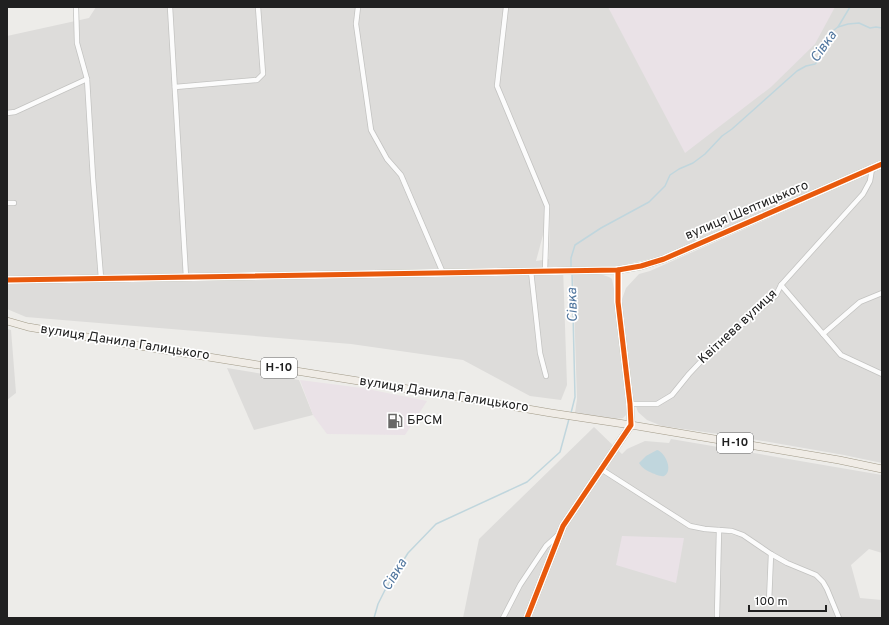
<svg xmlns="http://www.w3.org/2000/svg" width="889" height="625" font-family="Overpass,sans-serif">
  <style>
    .residential { fill: #dddcda; fill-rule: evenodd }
    .industrial { fill: #eae2e7 }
    .water { fill: #c0d6dd }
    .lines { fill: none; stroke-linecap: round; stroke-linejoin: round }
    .stream { stroke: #c0d6dd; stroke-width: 1.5 }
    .street-casing { stroke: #c3c3c1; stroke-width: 6 }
    .secondary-casing { stroke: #949682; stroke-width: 8 }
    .primary-casing { stroke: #a19a88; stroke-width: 8 }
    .street { stroke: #fcfcfc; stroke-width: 4.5 }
    .secondary { stroke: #f2f3ec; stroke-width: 6 }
    .primary { stroke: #f0ece6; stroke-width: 7 }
    .cycleway-casing { stroke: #fff; stroke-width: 8 }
    .cycleway { stroke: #e8590c; stroke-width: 5 }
    .labels { text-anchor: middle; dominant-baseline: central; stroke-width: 3.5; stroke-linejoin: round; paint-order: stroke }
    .shield { fill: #fff; stroke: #636363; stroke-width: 1 }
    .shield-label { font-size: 12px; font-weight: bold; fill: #202020 }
    .street-label { font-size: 13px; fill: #202020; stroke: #fff }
    .poi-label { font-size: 13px; fill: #202020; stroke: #fff; text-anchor: start }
    .water-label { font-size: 14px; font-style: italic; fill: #52779f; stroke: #fff }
  </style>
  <rect width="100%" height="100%" fill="#edece9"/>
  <g class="residential">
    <path d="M96,7H882V160L784,204L663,256L615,267H563L567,385L561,400L530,396L463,360L351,344L26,317L7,309V36L89,18ZM550,209L549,259L536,261Z"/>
    <polygon points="882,168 882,463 844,455 740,437 662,426 647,420 638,412 633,398 621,302 626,288 639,274 650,271"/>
    <polygon points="573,274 596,274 603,275 609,277 612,279 614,289 627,414 623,418 616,419 575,413 577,399"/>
    <polygon points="7,329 11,330 16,393 7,400"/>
    <polygon points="227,368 299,380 313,415 254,430"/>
    <path d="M594,427L622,454L627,449L645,441L669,443L671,439L882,475V553L869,549L851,565L860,598L882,600V618H463L479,539ZM711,529L743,534L749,539Z"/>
  </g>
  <g class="industrial">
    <polygon points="608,7 835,7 815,44 771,87 685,153"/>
    <polygon points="300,380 362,388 427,401 405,435 327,434 313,415"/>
    <polygon points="622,536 684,538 676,583 616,565"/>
  </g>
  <path class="water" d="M657,450C665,452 674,471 664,476C661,477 655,474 652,473C647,471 642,468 639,463L646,456Z"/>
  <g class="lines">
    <g class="stream">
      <polyline points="838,27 848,24 859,23 870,28 876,27 882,28"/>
      <polyline points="571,268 571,258 575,245 601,228 649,202 665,186 670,175 679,169 693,163 705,154 722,136 732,129 797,71 806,66 815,64 819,60 830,33 838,27 850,7"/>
      <polyline points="571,413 575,397 572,272"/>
      <polyline points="374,618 378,604 385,590 408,553 436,524 527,482 560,452 569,419"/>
    </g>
    <defs>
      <g id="street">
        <polyline points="76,7 77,43 87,79 93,178 101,278"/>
        <polyline points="170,7 186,277"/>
        <polyline points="358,7 356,24 371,130 387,159 401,175 443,273"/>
        <polyline points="506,7 497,86 547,206 545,271"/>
        <polyline points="175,87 257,80 263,74 258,7"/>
        <polyline points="7,113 15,112 87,79"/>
        <polyline points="7,203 14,203"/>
        <polyline points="531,271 540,353 546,376"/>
        <polyline points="781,285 841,355 882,374"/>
        <polyline points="823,334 860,302 882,293"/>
        <polyline points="630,404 657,404 672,395 689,374 707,355 776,295 781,285 863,194 870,181 872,169"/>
        <polyline points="601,469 690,526 705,529 732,531 743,535 771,554 787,563 816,575 823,582 827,589 839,618"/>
        <polyline points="769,602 771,554"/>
        <polyline points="717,616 719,530"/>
        <polyline points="503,618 520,585 546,546 559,534"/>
      </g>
      <g id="secondary">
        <polyline points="7,280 618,270 641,266 664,259 882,164"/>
        <polyline points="527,618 563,526 631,425 630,404 618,302 618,270"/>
      </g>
      <polyline id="primary" points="7,321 28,327 146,347 452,396 551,413 631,425 839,460 882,469"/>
    </defs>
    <use href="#street" class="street-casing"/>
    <use href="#secondary" class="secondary-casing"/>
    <use href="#primary" class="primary-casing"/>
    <use href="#street" class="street"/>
    <use href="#secondary" class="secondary"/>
    <use href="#primary" class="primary"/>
    <defs>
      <g id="cycleway">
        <polyline points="7,280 618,270 641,266 664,259 882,164"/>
        <polyline points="527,618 563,526 631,425 630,404 618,302 618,270"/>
      </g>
    </defs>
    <use href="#cycleway" class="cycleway-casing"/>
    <use href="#cycleway" class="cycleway"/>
  </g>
  <defs>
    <symbol id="fuel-bare" viewBox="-9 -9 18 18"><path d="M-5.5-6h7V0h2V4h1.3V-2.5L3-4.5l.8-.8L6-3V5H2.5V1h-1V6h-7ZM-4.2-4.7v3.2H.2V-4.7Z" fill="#686766" stroke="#fff" stroke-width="2.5" paint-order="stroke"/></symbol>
  </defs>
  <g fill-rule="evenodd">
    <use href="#fuel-bare" x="384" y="410" width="22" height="22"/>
  </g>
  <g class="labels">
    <g class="shield">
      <rect x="261" y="358" width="36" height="20" rx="3"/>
      <rect x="717" y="433" width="36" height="20" rx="3"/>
    </g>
    <g class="shield-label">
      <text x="279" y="368">Н-10</text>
      <text x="735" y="443">Н-10</text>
    </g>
    <g class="street-label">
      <text transform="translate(747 211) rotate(-23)">вулиця Шептицького</text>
      <text transform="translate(738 327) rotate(-43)">Квітнева вулиця</text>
      <text transform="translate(125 343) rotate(9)">вулиця Данила Галицького</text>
      <text transform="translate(444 395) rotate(9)">вулиця Данила Галицького</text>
    </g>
    <g class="poi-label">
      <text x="407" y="421">БРСМ</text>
    </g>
    <g class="water-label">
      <text transform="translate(824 47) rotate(-55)">Сівка</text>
      <text transform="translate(573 305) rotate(-92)">Сівка</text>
      <text transform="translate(395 575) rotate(-59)">Сівка</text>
    </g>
  </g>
  <rect width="889" height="625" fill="none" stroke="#202020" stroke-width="16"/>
  <path d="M749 605v6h77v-6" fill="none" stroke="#202020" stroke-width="2"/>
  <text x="755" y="605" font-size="12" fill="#202020" stroke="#ffffff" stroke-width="3" paint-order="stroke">100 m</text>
</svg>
